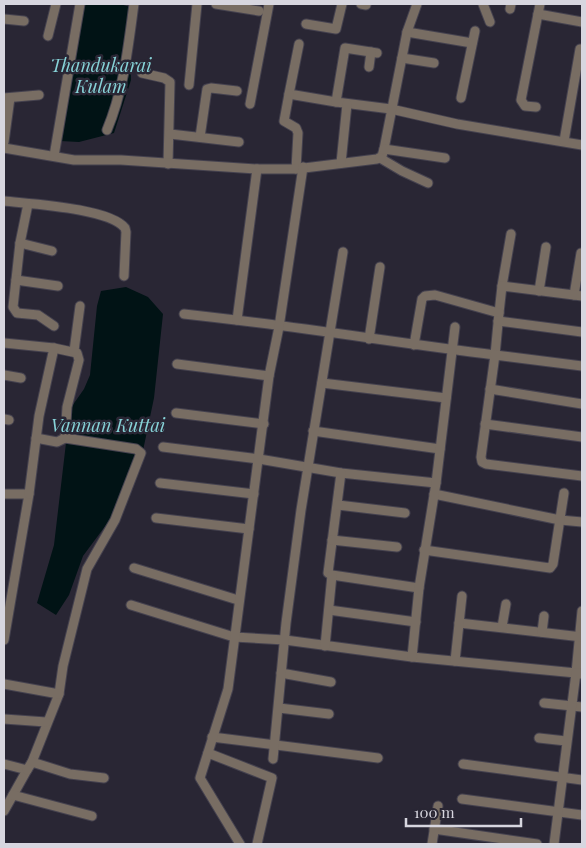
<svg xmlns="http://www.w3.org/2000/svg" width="586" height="848" font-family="'Playfair Display',serif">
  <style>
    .water { fill: #011315 }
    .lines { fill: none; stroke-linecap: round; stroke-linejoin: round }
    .minor-casing { stroke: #45424f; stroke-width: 11 }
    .minor { stroke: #786d63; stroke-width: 9 }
    .labels { text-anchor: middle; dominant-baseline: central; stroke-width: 5; stroke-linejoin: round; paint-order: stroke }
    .water-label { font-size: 18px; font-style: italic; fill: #87d3d8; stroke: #292634 }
  </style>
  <rect width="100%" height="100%" fill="#292634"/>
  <g class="water">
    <polygon points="84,4 120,4 130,7 131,80 114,133 79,142 60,141 58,130"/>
    <polygon points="126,287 148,297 163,314 154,398 141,460 126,498 83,556 69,595 56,615 37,603 54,545 70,409 84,389 90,375 97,306 101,291"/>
  </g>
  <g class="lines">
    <defs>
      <g id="minor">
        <polyline points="216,4 259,11"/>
        <polyline points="361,4 366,5"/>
        <polyline points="483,4 490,22"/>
        <polyline points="510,9 511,4"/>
        <polyline points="538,14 582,22"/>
        <polyline points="4,19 24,21"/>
        <polyline points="306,24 336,29 342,4"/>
        <polyline points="407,32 472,43"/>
        <polyline points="48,36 56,4"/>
        <polyline points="299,44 289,94 336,102"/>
        <polyline points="377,53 345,48 336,102 391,109 457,124 582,145"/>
        <polyline points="402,58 434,63"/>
        <polyline points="369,67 371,52"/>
        <polyline points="142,73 164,78 170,82 168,164"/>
        <polyline points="189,85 197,4"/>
        <polyline points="289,94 284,121 296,128 298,133 296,169"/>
        <polyline points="4,98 39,95"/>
        <polyline points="461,98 475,31"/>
        <polyline points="250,104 269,4"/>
        <polyline points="536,107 525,106 521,100 540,4"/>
        <path d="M107,130C124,89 128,48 134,4"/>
        <polyline points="170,134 239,142"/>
        <polyline points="200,137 207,89 211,88 237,91"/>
        <polyline points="564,141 580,49"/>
        <polyline points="4,142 10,98"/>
        <polyline points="4,148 74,160 121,160 257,169 296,169 377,159 382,156 384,149 407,32 417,4"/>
        <polyline points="384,149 445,158"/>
        <polyline points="54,156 80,4"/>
        <polyline points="380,158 402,171 428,183"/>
        <polyline points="341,163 347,104"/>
        <path d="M4,201C30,204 109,208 125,228L126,232L124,276"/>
        <polyline points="28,204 20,243 13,307 17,313 38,315 54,326"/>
        <polyline points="20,243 52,251"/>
        <polyline points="16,280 58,286"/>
        <polyline points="502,286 511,234"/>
        <polyline points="539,291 546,247"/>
        <polyline points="574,295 581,253"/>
        <polyline points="499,313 502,286 582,296"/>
        <path d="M184,314C288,325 391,342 495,355L499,313L435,295L425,296L422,299L414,345"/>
        <polyline points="237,320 257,169"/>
        <polyline points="498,321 582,332"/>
        <polyline points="369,339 380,267"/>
        <polyline points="4,343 54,348 77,353 79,360 67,407 65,438 136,449 141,453 115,520 87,569 63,666 59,694 32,762"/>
        <polyline points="74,351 80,306"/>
        <polyline points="177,364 269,376"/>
        <polyline points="582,366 495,355 481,457 482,462 486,464 582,476"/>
        <polyline points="4,375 21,378"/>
        <polyline points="322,383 446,398"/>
        <polyline points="490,389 582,404"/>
        <polyline points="176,413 264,424"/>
        <polyline points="4,419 9,420"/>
        <polyline points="485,424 582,437"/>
        <polyline points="313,431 440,449"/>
        <polyline points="36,438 57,442 65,438"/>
        <polyline points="163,447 259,459 341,473 436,483"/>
        <polyline points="341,473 328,573 332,575 419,588"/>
        <polyline points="160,483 254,494"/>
        <polyline points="4,494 29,494 4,640"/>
        <polyline points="29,494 39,416 54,348"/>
        <polyline points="434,494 560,520 582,522"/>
        <polyline points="338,505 405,513"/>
        <polyline points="156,518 249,529"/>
        <polyline points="332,540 397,547"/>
        <polyline points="424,550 550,568 553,564 564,493"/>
        <polyline points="134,568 238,600"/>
        <polyline points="131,605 234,637 285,640 412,657 576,673 582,611"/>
        <polyline points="329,610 416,622"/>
        <polyline points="459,623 582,637"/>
        <polyline points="502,627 506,604"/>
        <polyline points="542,632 544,616"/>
        <polyline points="325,646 332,575"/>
        <polyline points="412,657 419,588 436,483 455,327"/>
        <polyline points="455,661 462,596"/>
        <polyline points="281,673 331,682"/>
        <polyline points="4,684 59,694"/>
        <polyline points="544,703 582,707"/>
        <polyline points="279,708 329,714"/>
        <polyline points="4,719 46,722"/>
        <polyline points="212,737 378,758"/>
        <polyline points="539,738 566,741"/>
        <polyline points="208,753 272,778 257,844"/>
        <polyline points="273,759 286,623 301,510 343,252"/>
        <polyline points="4,764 27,770 4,811"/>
        <polyline points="463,764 582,780"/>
        <polyline points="27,770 32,762 70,774 104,778"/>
        <polyline points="13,795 92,816"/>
        <polyline points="462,799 582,815"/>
        <polyline points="434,829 537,844"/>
        <polyline points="240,844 200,778 228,689 269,376 279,327 303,167"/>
        <polyline points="432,844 438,806"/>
        <polyline points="554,844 576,673 582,674"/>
      </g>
    </defs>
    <use href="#minor" class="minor-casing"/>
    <use href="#minor" class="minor"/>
  </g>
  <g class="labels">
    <g class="water-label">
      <text x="101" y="65">Thandukarai<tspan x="101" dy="21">Kulam</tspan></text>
      <text x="108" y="425">Vannan Kuttai</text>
    </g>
  </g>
  <rect width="586" height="848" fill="none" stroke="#d7d6df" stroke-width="10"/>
  <path d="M406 818v8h115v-8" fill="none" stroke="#d7d6df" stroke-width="2.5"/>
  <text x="414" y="818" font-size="15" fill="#d7d6df" stroke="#292634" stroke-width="4" paint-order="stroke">100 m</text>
</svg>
